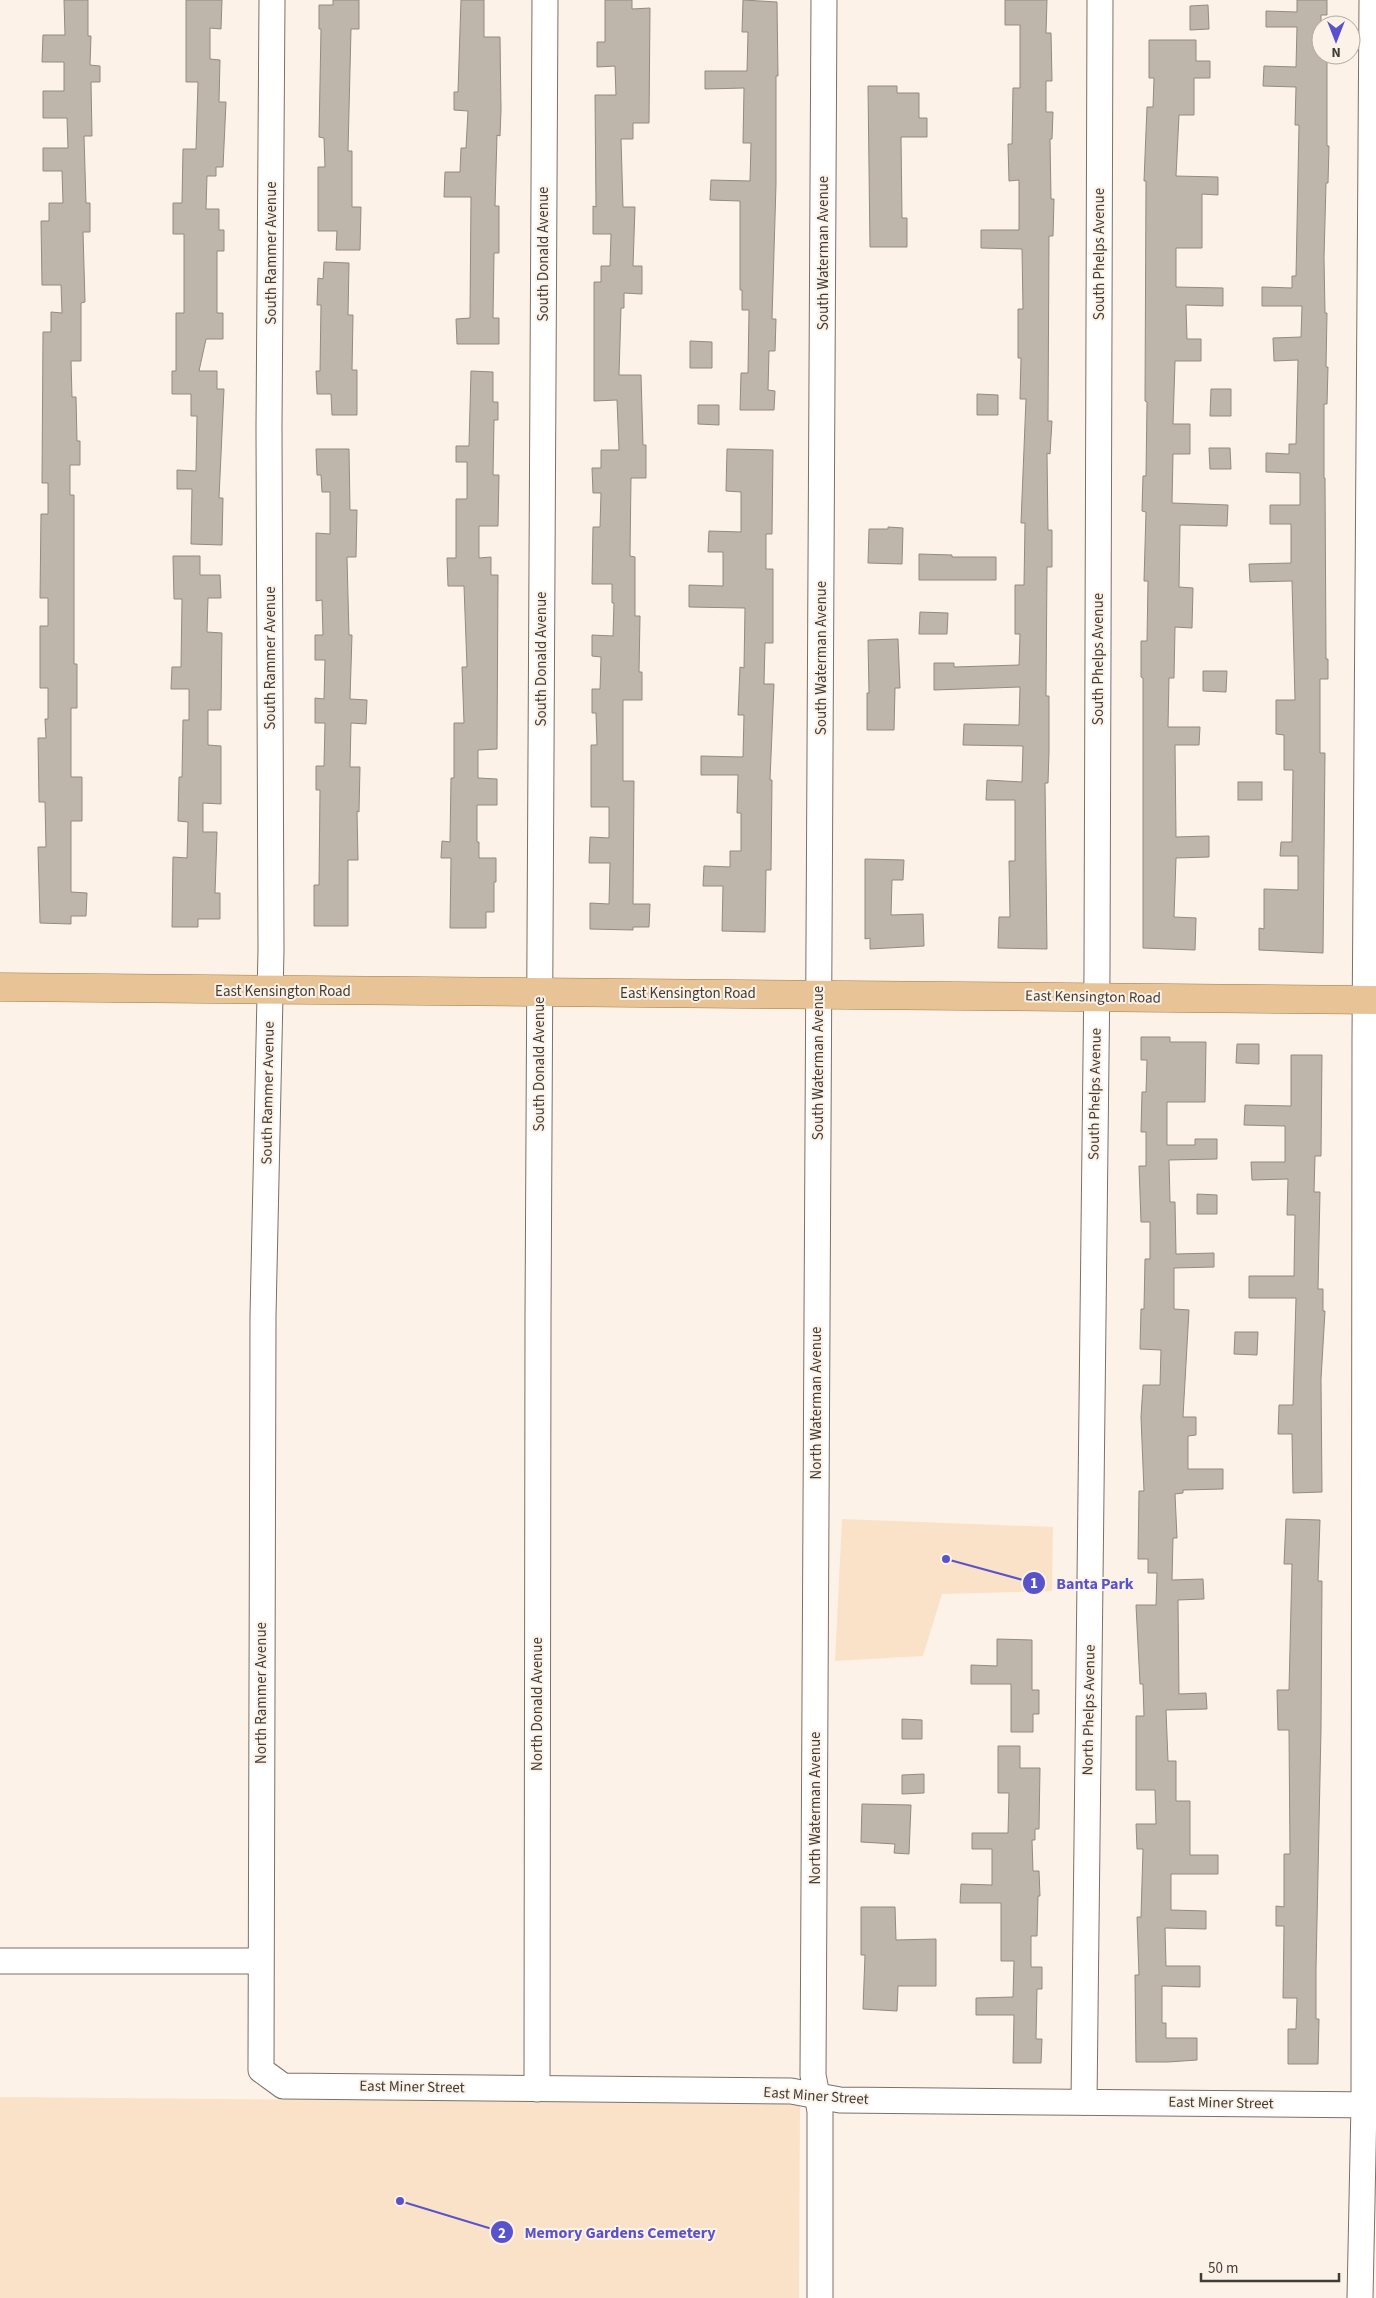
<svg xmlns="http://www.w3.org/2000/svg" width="1376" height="2298" font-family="'Source Sans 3',sans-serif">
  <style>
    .green { fill: #fae2c8 }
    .building { fill: #bfb6ab; stroke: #938a80 }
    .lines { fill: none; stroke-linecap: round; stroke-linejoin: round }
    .minor-casing { stroke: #7a7167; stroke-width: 27 }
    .major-casing { stroke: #a27a47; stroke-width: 29 }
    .minor { stroke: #fff; stroke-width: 25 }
    .major { stroke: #e7c396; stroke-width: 28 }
    .labels { text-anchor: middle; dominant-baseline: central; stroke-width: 4; stroke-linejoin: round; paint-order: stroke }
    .street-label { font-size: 15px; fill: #403c37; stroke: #fdf2e7 }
    .leader { fill: none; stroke: #5853cb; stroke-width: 2 }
    .callout-dot { fill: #5853cb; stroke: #fdf2e7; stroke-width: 2 }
    .mark-label { font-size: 15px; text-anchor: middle; font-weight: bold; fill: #fff }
    .callout-label { font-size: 16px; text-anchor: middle; font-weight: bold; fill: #5853cb; stroke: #fdf2e7; stroke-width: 4; stroke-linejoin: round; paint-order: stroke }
  </style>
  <rect width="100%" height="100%" fill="#fdf2e7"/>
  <g class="green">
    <polygon points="842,1519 1053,1527 1052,1591 942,1594 923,1656 835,1661"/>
    <polygon points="0,2097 800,2104 799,2298 0,2298"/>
  </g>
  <g class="building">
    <polygon points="64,0 88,0 88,36 91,36 90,65 100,66 100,82 91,82 92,136 84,136 86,203 90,203 90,232 83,232 85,302 81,303 81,361 71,361 72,397 76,397 77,441 80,441 80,465 70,465 70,495 74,495 74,664 77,664 77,708 71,708 71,777 82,777 82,821 71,821 71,892 87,893 86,916 71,916 71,924 40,923 38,847 46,847 45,802 39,802 38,738 46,738 45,719 48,719 48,688 40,688 40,626 48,626 48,598 40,598 41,514 48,514 48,483 42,483 43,332 51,332 51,312 62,313 61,285 42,285 41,221 49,221 49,203 63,203 62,171 43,171 43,148 68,148 67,118 43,118 43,91 64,91 64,62 42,62 43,35 65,35"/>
    <polygon points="186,0 222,0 221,29 210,28 210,59 220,60 219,102 226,102 223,167 216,167 216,176 207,176 206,209 219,209 219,230 224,230 224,251 217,251 217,313 223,313 223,339 206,339 199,371 217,371 217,389 224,389 219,498 223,498 222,545 191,544 192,489 177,489 177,470 196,471 197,416 191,416 191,394 172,394 172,371 176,371 176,313 184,313 184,234 173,234 173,203 182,203 183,149 196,149 198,82 186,82"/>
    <polygon points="333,0 359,0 359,29 351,29 348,151 352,151 352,207 361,207 360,250 336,250 337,231 318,231 318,167 325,167 324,138 319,137 321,29 319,29 319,5 333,5"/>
    <polygon points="461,0 484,0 484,37 500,37 501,110 500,136 497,135 495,206 499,206 499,253 494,253 493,318 499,318 499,344 457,344 456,319 470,318 471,197 444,197 445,172 460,172 461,148 466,148 468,111 454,110 454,92 458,92"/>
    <polygon points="605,0 632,0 632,9 650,8 649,123 633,123 633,139 621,139 623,207 635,207 633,266 642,266 642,294 624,293 624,308 621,308 619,375 641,375 643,445 646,445 646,478 631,478 630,556 635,557 635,616 640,616 639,672 642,672 642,700 623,700 623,781 634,781 633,904 650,904 649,927 633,927 633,930 590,929 590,903 609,904 610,863 589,863 590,837 609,838 609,807 591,807 591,745 597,745 596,713 592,713 592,689 600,689 601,657 592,656 592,635 613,636 614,603 612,603 612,584 592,584 593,527 600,527 601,493 593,493 592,468 601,468 601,450 619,450 617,400 594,401 594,282 601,282 601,266 610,266 611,234 593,234 593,206 596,207 595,95 616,95 615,66 597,67 597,42 605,42"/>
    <polygon points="743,0 777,2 778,76 776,76 776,184 772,319 776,319 775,351 769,351 768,390 775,391 774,410 740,410 741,373 748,373 749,310 742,310 742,290 740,290 740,201 710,200 711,180 750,181 751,143 743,143 744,88 705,89 705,71 747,71 748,32 742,32"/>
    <polygon points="1005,0 1047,0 1046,33 1051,33 1052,81 1046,81 1046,112 1053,112 1052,139 1050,139 1051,199 1054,199 1053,236 1049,236 1048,421 1052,421 1050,454 1047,453 1048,530 1052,530 1052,567 1047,567 1046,696 1049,696 1049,752 1048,783 1045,783 1047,949 998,948 999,917 1010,917 1009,861 1015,861 1015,800 986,800 987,780 1022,782 1023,746 963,745 964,724 1019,725 1020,687 934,690 934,663 954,663 954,667 1019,665 1020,634 1015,634 1015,585 1024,585 1025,523 1021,523 1026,399 1020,399 1021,358 1018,358 1018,309 1023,309 1022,249 981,248 981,230 1019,230 1019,180 1009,181 1008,144 1012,144 1013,88 1020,88 1020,25 1005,25"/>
    <polygon points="1297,0 1327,0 1327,15 1321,15 1321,55 1327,55 1327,146 1329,146 1328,183 1326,183 1324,258 1325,313 1327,313 1326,367 1328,367 1327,404 1324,404 1324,478 1325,478 1326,659 1328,659 1328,679 1320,679 1320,753 1325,753 1323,953 1259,950 1259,928 1264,929 1264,889 1298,890 1298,856 1280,856 1281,842 1292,842 1293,770 1284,770 1284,735 1276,734 1276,700 1295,700 1292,581 1250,582 1249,564 1291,563 1291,524 1270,524 1270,505 1300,505 1300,473 1266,472 1266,453 1289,454 1289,444 1296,444 1298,360 1274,361 1273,338 1301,337 1302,306 1262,306 1262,287 1292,288 1292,276 1296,276 1299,125 1295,125 1296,87 1263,86 1264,66 1296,67 1297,27 1266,27 1266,11 1297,12"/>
    <polygon points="1208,5 1209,29 1190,30 1190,6"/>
    <polygon points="1149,40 1196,40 1196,61 1210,61 1210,78 1194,78 1194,115 1179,115 1176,176 1218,177 1218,195 1202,194 1202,248 1176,248 1176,287 1223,288 1223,306 1186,305 1187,339 1201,339 1201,361 1175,361 1173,424 1190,424 1190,454 1173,454 1172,503 1228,505 1227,526 1180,525 1179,587 1193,588 1192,628 1175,627 1174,678 1169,678 1168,727 1200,727 1199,745 1175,745 1176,837 1209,836 1209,857 1176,858 1174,917 1196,918 1195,950 1143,948 1143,678 1141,677 1141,641 1147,641 1148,581 1144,581 1146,512 1142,511 1143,476 1146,476 1147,402 1145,401 1146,181 1144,181 1147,107 1153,107 1154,78 1149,78"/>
    <polygon points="868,86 897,86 897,93 919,93 919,118 927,118 927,137 901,137 902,218 907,218 907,247 870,247"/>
    <polygon points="324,262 349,263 348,315 353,315 352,370 357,370 357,415 332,415 331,394 317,394 316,371 320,371 321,305 317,305 318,278 323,279"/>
    <polygon points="690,341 712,342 712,368 690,368"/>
    <polygon points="471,371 493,372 493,402 498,402 498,420 494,420 493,475 499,475 498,526 479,526 479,558 491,557 491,575 498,575 497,749 478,750 478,778 497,779 497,805 477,805 477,842 479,842 479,858 496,858 496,882 494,882 494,912 486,912 486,928 450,928 451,858 441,858 442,841 450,842 451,778 454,778 454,723 464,723 462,667 467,667 464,586 448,586 447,558 456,558 456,499 467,499 467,462 456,462 456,446 469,446"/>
    <polygon points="1211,389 1231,389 1231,416 1210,416"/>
    <polygon points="977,394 998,395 998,415 977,415"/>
    <polygon points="698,405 719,405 719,425 698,424"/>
    <polygon points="1209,448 1230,448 1231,469 1210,469"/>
    <polygon points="316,449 349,449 350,510 357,510 356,557 347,557 349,635 352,635 350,699 367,700 366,724 351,723 350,767 360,767 359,812 357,811 358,860 348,860 348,926 314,926 314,885 319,885 320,790 316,790 316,766 324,766 325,723 315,723 315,698 324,699 325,660 315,660 315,635 323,635 322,600 316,601 316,533 330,534 330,492 322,492 321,475 317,475"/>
    <polygon points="727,449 773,450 772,534 766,534 766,569 773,569 773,643 765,643 764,684 774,684 770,780 772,780 771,870 766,870 765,932 722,931 723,886 703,886 704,866 730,867 730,851 741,851 741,813 737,813 738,775 701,775 701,756 743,757 744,715 738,715 740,667 744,668 745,608 689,607 689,585 723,586 723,552 708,552 709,531 741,532 741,492 726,491"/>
    <polygon points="888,527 903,528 902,564 868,563 869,529 888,529"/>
    <polygon points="919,554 952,555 952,557 996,557 996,580 919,580"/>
    <polygon points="173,556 200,556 200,575 220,575 221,598 208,598 207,632 222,633 221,710 208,710 208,745 221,746 221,804 203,803 203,832 217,832 215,893 220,893 220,919 198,919 198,927 172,927 173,857 187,858 188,822 178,821 179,777 182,777 183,720 189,720 189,689 171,689 172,667 181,667 182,599 174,599"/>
    <polygon points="920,612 948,613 947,634 919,634"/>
    <polygon points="898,639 900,688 895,688 894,730 867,730 867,693 869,693 868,640"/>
    <polygon points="1203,671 1227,671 1226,692 1203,691"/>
    <rect x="1238" y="782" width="24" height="18"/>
    <polygon points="865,859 904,860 903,880 892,880 891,915 923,914 924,946 870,949 870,938 865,939"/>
    <polygon points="1141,1037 1170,1037 1170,1042 1206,1042 1205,1102 1167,1102 1167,1145 1195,1145 1195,1139 1217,1139 1217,1159 1169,1160 1170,1202 1175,1202 1176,1254 1214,1253 1214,1267 1174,1268 1174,1309 1189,1310 1183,1417 1196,1417 1196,1435 1188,1436 1188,1469 1223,1469 1223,1489 1183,1490 1183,1493 1175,1494 1177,1538 1173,1538 1172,1580 1203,1579 1204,1599 1178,1600 1179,1694 1206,1693 1207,1709 1166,1710 1168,1761 1176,1761 1176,1801 1190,1801 1190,1855 1218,1855 1218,1874 1171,1874 1171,1910 1206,1911 1206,1929 1165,1928 1166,1966 1200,1966 1200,1987 1162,1986 1162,2023 1166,2023 1166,2038 1197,2038 1197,2060 1168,2062 1136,2062 1135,1975 1139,1975 1137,1917 1141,1917 1143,1849 1137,1849 1136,1824 1156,1824 1155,1790 1136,1790 1136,1716 1144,1716 1143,1684 1140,1684 1136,1605 1156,1605 1157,1573 1148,1573 1148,1559 1138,1559 1139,1491 1144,1491 1141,1417 1143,1385 1160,1385 1161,1350 1140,1349 1141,1309 1144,1309 1145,1259 1150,1259 1150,1222 1141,1222 1139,1166 1146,1166 1146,1132 1141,1132 1142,1092 1146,1092 1147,1060 1141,1060"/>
    <polygon points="1237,1044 1259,1044 1259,1064 1236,1063"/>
    <polygon points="1291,1055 1322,1055 1321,1156 1315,1156 1314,1192 1320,1192 1318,1289 1323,1289 1323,1311 1325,1311 1321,1379 1322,1492 1293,1493 1292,1434 1278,1434 1279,1405 1293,1405 1296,1298 1249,1298 1249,1276 1294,1276 1295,1215 1287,1215 1288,1179 1252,1180 1251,1162 1285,1162 1285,1126 1244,1125 1245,1105 1291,1106"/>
    <polygon points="1197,1194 1217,1195 1217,1214 1197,1214"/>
    <polygon points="1235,1332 1258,1332 1257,1355 1234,1354"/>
    <polygon points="1286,1519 1320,1520 1318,1581 1322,1581 1321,1729 1316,1969 1316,2019 1319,2019 1318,2064 1288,2064 1288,2029 1296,2029 1297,1998 1283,1998 1284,1926 1276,1926 1276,1906 1284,1907 1284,1854 1290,1854 1289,1730 1278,1730 1277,1690 1289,1690 1292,1564 1284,1564"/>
    <polygon points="997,1639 1032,1640 1032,1690 1039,1690 1039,1714 1033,1714 1033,1732 1011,1732 1011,1684 971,1684 971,1665 997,1666"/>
    <polygon points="902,1719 922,1720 922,1739 902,1739"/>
    <polygon points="998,1746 1020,1746 1020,1768 1040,1768 1039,1829 1035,1829 1035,1840 1032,1840 1033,1871 1039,1871 1040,1896 1038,1896 1037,1936 1031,1936 1031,1967 1042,1967 1042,1989 1037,1989 1036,2039 1042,2039 1041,2063 1013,2063 1014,2015 976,2015 976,1998 1013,1997 1014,1961 1001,1961 1001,1903 960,1903 961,1884 992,1885 992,1849 972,1849 972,1833 1008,1833 1009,1793 998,1793"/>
    <polygon points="924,1774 924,1793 902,1794 902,1775"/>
    <polygon points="862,1804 911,1805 909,1854 894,1853 895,1844 861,1842"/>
    <polygon points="861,1907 895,1907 896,1940 936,1939 936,1986 898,1986 897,2011 863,2009 865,1955 861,1955"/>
  </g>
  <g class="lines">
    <defs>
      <g id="minor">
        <polyline points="272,0 269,429 271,950 263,1316 261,2070 283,2086 791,2091 840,2100 1376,2105"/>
        <polyline points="0,1961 260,1961"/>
        <polyline points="537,2089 538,1319 545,0"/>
        <polyline points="1084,2102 1097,971 1100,0"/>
        <polyline points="820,2298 820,2111 813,2075 824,0"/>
        <polyline points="1360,2298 1364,2104 1365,1039 1372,0"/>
      </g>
      <polyline id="major" points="0,987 1376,1000"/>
    </defs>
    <use href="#minor" class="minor-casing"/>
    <use href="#major" class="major-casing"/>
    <use href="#minor" class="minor"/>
    <use href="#major" class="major"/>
  </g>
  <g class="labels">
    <g class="street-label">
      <text transform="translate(271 253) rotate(-90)">South Rammer Avenue</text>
      <text transform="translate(823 253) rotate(-90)">South Waterman Avenue</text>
      <text transform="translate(543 254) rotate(-90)">South Donald Avenue</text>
      <text transform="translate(1099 254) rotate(-90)">South Phelps Avenue</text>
      <text transform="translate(270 658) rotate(-90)">South Rammer Avenue</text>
      <text transform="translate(821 658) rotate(-90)">South Waterman Avenue</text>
      <text transform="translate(541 659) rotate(-90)">South Donald Avenue</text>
      <text transform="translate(1098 659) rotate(-90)">South Phelps Avenue</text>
      <text x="283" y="991">East Kensington Road</text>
      <text x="688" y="993">East Kensington Road</text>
      <text transform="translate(1093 997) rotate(1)">East Kensington Road</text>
      <text transform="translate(818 1063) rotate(-90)">South Waterman Avenue</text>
      <text transform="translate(539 1064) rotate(-90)">South Donald Avenue</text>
      <text transform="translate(268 1093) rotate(-89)">South Rammer Avenue</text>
      <text transform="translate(1095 1094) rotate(-89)">South Phelps Avenue</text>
      <text transform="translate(816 1403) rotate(-90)">North Waterman Avenue</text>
      <text transform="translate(261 1693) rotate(-90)">North Rammer Avenue</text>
      <text transform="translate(537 1704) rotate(-90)">North Donald Avenue</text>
      <text transform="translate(1089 1710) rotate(-89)">North Phelps Avenue</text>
      <text transform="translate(815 1808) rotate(-90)">North Waterman Avenue</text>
      <text transform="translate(412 2087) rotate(1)">East Miner Street</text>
      <text transform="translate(816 2096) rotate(4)">East Miner Street</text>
      <text transform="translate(1221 2103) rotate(1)">East Miner Street</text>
    </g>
  </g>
  <path class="leader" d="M946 1559L1034 1583M400 2201L502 2232"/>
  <g class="callout-dot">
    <circle cx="946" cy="1559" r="5"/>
    <circle cx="400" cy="2201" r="5"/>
    <circle cx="1034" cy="1583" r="12"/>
    <circle cx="502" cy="2232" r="12"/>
  </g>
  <g class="mark-label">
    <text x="1034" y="1588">1</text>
    <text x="502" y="2238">2</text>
  </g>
  <g class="callout-label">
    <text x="1095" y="1589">Banta Park</text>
    <text x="620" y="2238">Memory Gardens Cemetery</text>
  </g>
  <g transform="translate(1336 40) rotate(180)"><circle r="24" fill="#fdf2e7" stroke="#b1a9a1"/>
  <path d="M0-4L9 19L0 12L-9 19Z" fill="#5853cb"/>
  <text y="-8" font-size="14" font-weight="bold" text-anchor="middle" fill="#403c37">N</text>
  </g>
  <path d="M1201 2273v8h138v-8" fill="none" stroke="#403c37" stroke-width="2.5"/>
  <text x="1208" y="2273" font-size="15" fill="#403c37" stroke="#fdf2e7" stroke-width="4" paint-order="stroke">50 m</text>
</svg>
